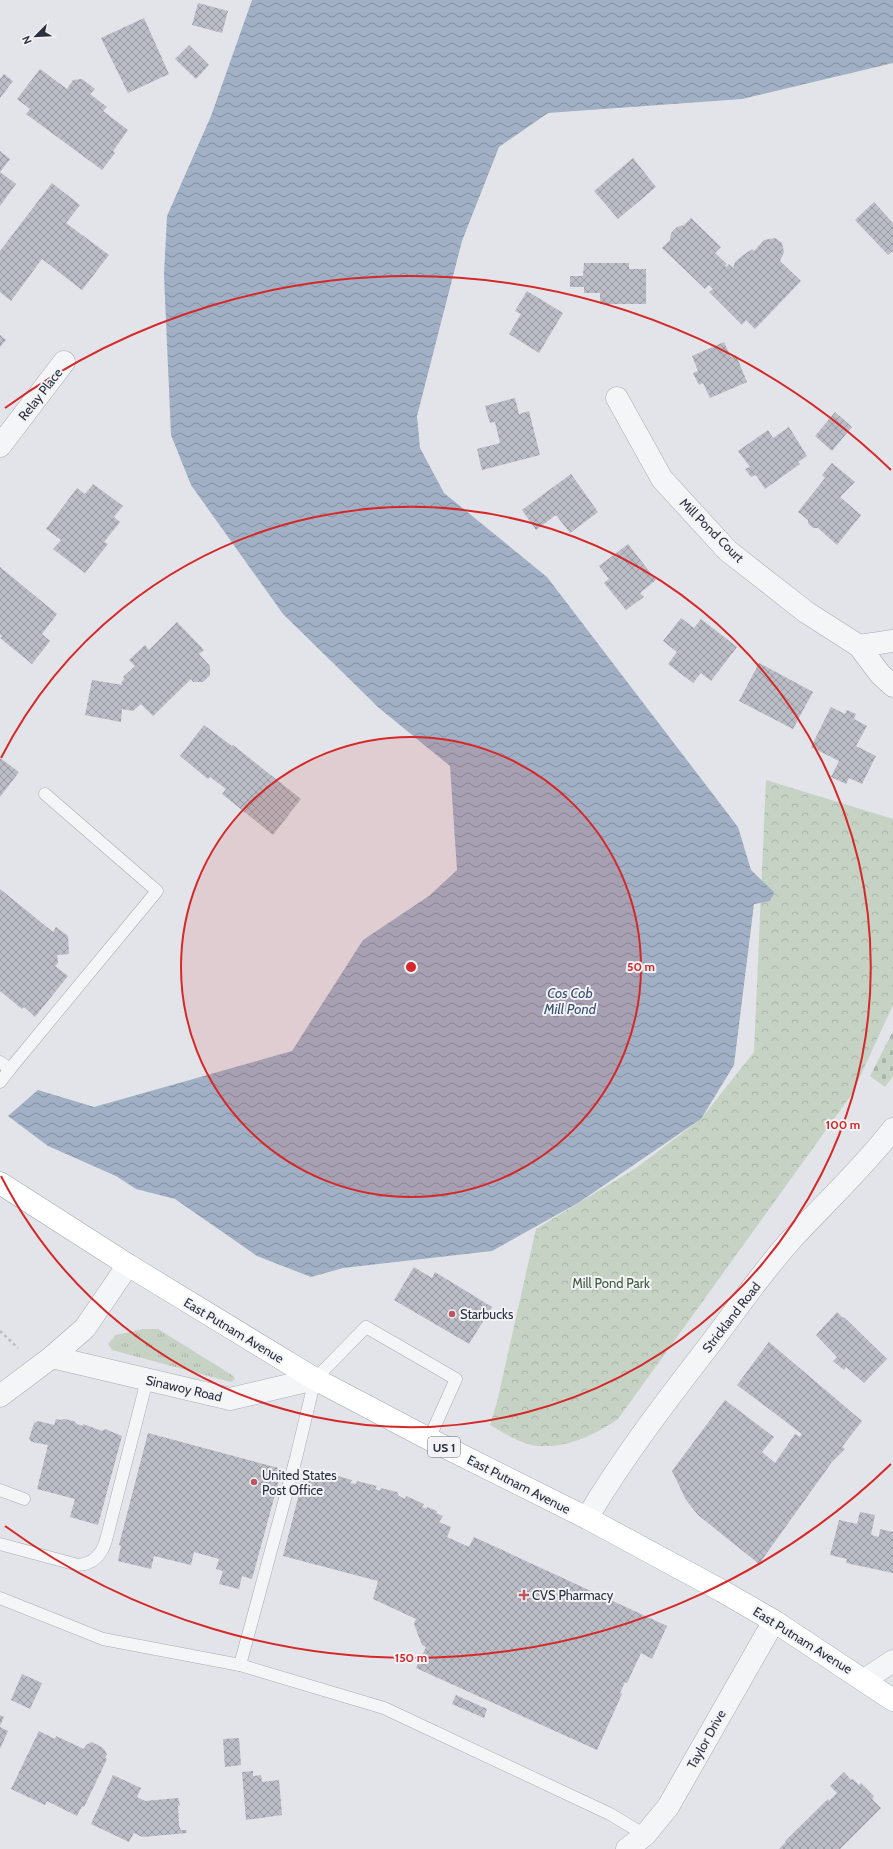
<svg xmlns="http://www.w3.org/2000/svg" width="893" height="1849" font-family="Cabin,sans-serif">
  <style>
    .grass { fill: url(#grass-tufts) }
    .cemetery { fill: url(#cemetery-stones) }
    .park { fill: url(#park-crowns) }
    .water { fill: url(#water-waves) }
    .building { fill: url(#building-cross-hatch) }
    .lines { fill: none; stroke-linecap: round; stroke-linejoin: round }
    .service-casing { stroke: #a8abb3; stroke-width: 13 }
    .minor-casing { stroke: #a8abb3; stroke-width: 23 }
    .primary-casing { stroke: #a2a8b3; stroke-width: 23 }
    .path { stroke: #bcbec3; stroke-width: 2.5; stroke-dasharray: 3 3; stroke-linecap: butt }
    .service { stroke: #f4f5f7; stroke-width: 12 }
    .minor { stroke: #f4f5f7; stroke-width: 22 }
    .primary { stroke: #fff; stroke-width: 22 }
    .ring { fill: none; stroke: #d62828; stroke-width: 2 }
    .poi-dot { fill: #c0555e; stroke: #f1f3f6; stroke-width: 1.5 }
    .labels { text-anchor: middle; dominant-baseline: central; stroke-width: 4; stroke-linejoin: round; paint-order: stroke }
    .shield { fill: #f1f3f6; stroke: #676b76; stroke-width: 1 }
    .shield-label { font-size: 12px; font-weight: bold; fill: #2c313f }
    .street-label { font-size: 13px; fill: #2c313f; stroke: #f1f3f6 }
    .park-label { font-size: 13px; fill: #3e593b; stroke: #f1f3f6 }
    .poi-label { font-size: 13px; fill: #2c313f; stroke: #f1f3f6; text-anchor: start }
    .water-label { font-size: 14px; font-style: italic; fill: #3a4e6e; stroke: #f1f3f6 }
    .centre { fill: #d62828; stroke: #f1f3f6; stroke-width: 2 }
    .ring-label { font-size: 12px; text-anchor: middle; font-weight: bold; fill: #d62828; stroke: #f1f3f6; stroke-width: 4; stroke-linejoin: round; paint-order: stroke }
  </style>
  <defs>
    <pattern id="grass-tufts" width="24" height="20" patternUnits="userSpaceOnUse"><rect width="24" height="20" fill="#c6d2c4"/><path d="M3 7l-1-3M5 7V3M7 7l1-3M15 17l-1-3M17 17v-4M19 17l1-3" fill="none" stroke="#aab5a9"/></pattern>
    <pattern id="cemetery-stones" width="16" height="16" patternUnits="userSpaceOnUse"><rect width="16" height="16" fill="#c6d2c4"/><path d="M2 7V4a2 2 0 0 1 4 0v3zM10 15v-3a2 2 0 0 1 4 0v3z" fill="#aab5a9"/></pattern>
    <pattern id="park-crowns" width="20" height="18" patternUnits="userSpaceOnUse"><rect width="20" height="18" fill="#c6d2c4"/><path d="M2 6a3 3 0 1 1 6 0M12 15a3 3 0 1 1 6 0" fill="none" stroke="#aab5a9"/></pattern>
    <pattern id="water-waves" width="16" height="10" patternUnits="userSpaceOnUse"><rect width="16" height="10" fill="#a1b0c5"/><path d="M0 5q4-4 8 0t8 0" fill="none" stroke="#8390a1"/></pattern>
    <pattern id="building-cross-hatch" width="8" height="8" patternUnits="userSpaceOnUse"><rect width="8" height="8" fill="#babdc5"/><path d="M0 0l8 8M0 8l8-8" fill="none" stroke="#979aa1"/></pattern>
  </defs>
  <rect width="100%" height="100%" fill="#e2e4e9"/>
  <polygon class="grass" points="143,1329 158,1329 232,1375 235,1379 231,1382 112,1350 108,1344 116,1335"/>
  <polygon class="cemetery" points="893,1031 893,1076 885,1087 870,1076"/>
  <path class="park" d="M766,780L893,819V1005L852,1094L618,1419C595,1435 567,1448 538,1446C521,1444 504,1433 490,1425L497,1402L536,1229L636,1168L701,1119L754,1052Z"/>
  <polygon class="water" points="252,0 893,0 893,63 742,99 548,113 499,147 462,241 417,416 420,448 444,493 547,577 738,827 751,870 774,892 770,901 754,904 734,1065 701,1119 578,1203 492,1251 343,1268 311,1277 257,1256 175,1199 136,1189 116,1176 48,1146 8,1116 38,1090 94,1107 292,1051 363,940 429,896 457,870 450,766 379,708 283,614 191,485 171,435 164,275 167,216 211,116"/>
  <g class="building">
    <polygon points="198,3 228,11 222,33 192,25"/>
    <polygon points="144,18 169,74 128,93 101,38"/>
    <polygon points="189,45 209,65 196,79 175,59"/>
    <polygon points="40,69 67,89 73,80 82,79 95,89 90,94 107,107 103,111 128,130 113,151 115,153 102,170 26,114 30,109 17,99"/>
    <polygon points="4,74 13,81 0,98 0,79"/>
    <polygon points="0,151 10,159 0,172 16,184 0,206"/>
    <polygon points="633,158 656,187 618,219 594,191"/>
    <polygon points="52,183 80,205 66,223 109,255 82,290 42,259 11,301 0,292 0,251"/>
    <polygon points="874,202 893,223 893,251 888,255 855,220"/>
    <polygon points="691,218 721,247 715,253 727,264 725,266 726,267 729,264 733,268 735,262 742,256 752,249 754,251 764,240 775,238 782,243 784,252 780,261 801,281 755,329 746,320 742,325 709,292 713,289 709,285 705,289 662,248 670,240 671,233 677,227 684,225"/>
    <polygon points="584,263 629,263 629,269 646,269 646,304 600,304 600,293 584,293 584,287 570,287 570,276 583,276"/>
    <polygon points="527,291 563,313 539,353 509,334 521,314 515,311"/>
    <polygon points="0,335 6,340 0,347"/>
    <polygon points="724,342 731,357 736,355 747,382 710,398 703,383 699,385 693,373 698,371 692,356"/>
    <polygon points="515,398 519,414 529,411 540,455 482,470 477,449 500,443 495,422 490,423 485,406"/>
    <polygon points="835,412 852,427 832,451 815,436"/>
    <polygon points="789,427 807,456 798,462 800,464 765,489 756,475 751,477 745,469 750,467 738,451 768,430 773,438"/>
    <polygon points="832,463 855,482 840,497 861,515 837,545 818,528 813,528 808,523 808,520 798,512 825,478 822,475"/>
    <polygon points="571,474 598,512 570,533 556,515 536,530 522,510"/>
    <polygon points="93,484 123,506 114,517 120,522 104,542 108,544 85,573 53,549 61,540 46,529 77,488 85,494"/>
    <polygon points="628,544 656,580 640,593 644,597 626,610 604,583 609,579 599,566"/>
    <polygon points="0,567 57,614 42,634 50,641 32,664 0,638 2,636 0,634"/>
    <polygon points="681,618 694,628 701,619 737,647 711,681 701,673 693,683 668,664 677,652 663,641"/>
    <polygon points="177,622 204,650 199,654 210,666 210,675 203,682 193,682 191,679 153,716 141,704 133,711 122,709 121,722 85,715 92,680 123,685 121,683 124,679 123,677 135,666 129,660 145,645 149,650"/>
    <polygon points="759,663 813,692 793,729 739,701"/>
    <polygon points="831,707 845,714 847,710 856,714 854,719 867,726 856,746 876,756 862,784 849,778 846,784 831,777 839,761 811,747"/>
    <polygon points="204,725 232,746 233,745 301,799 273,835 222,794 226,789 210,777 208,779 180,756"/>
    <polygon points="0,758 19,772 0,797"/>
    <polygon points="0,889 53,932 56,927 68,936 69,954 57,955 58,963 55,966 68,976 35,1017 24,1007 22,1009 0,991"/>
    <polygon points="414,1267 432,1278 435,1272 492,1307 469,1344 394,1300"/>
    <polygon points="837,1312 843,1318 844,1317 887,1359 864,1383 846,1367 844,1370 833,1361 837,1357 816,1335"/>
    <polygon points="769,1342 862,1421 842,1447 845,1449 832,1462 759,1564 698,1515 686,1500 672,1471 725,1400 774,1437 762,1452 775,1463 795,1434 800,1437 802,1434 737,1385"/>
    <polygon points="56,1419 61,1420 64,1419 74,1421 77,1424 83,1426 83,1424 102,1431 105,1429 122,1436 98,1525 70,1517 75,1499 37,1489 48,1445 32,1442 29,1439 34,1423 38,1421 54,1425"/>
    <polygon points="148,1433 282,1469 252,1579 242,1576 239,1589 219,1584 223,1571 216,1569 219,1559 194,1552 191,1565 154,1556 151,1569 118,1561 121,1546 119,1545"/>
    <polygon points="305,1471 332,1478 334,1475 352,1480 350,1483 356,1484 357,1481 377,1486 375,1489 380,1491 381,1488 397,1492 399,1496 405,1499 406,1496 424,1504 422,1507 427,1509 427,1507 437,1511 436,1513 443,1516 439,1522 451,1527 447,1537 469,1547 474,1537 667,1626 652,1659 641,1653 627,1683 625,1682 620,1693 622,1694 597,1750 416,1668 426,1647 422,1645 414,1624 416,1619 373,1599 378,1581 283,1556"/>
    <polygon points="860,1512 875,1515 871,1535 879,1537 880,1529 893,1532 893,1573 846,1563 847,1559 830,1555 839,1520 857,1524"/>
    <polygon points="22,1674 42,1683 30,1709 11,1700"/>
    <polygon points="456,1695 487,1709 484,1718 452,1704"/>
    <polygon points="0,1715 4,1717 0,1726"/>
    <polygon points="0,1727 8,1731 0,1749"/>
    <polygon points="39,1731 55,1739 56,1736 84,1749 86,1745 92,1742 103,1748 107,1754 105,1758 107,1759 84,1807 82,1806 77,1816 47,1801 45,1805 11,1789"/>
    <polygon points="239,1738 241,1765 225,1767 223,1739"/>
    <polygon points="253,1771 253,1776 261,1775 262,1782 279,1780 282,1815 246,1820 242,1772"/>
    <polygon points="844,1772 851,1780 853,1779 859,1785 861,1783 874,1796 872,1799 881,1808 840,1849 779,1849 786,1842 785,1841 828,1799 829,1801 837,1793 830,1786"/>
    <polygon points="113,1775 141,1788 137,1797 145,1801 178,1798 180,1806 178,1805 179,1826 181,1830 186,1830 187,1833 142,1837 134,1833 129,1842 91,1824"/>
  </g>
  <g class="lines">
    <defs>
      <g id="service">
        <polyline points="0,1062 10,1069 157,891 45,794"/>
        <polyline points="0,1082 10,1069"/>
        <polyline points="0,1490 24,1499"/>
        <path d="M0,1544L78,1565C94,1564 102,1554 106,1540L147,1380"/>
        <polyline points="0,1598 103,1639 240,1665 384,1708 610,1814 645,1835"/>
        <polyline points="240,1665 296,1458 315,1379 366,1327 456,1379 429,1439"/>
      </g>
      <g id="minor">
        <polyline points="617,398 662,479 728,551 806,612 859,646 880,674 893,686"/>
        <polyline points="0,446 64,362"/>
        <polyline points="859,646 893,641"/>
        <polyline points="52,1357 230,1399 315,1379"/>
        <polyline points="0,1396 52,1357 85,1328 128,1265"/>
        <path d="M587,1518C623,1457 667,1400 711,1343C737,1309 762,1272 791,1240C825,1203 862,1169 893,1129"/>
        <polyline points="864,1680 893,1661"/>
        <polyline points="627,1849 645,1835 668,1807 774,1621"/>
      </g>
      <polyline id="primary" points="0,1183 128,1265 315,1379 429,1439 587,1518 722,1591 774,1621 893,1700"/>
    </defs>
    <use href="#service" class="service-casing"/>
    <use href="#minor" class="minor-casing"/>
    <use href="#primary" class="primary-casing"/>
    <polyline class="path" points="0,1331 18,1348"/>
    <use href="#service" class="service"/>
    <use href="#minor" class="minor"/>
    <use href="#primary" class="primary"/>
  </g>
  <circle cx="411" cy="967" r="230" fill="#d62828" fill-opacity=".12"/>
  <g class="ring">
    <circle cx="411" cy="967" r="230"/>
    <path d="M1 758A460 460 0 1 1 1 1176"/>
    <path d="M891 1464A691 691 0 0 1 5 1526M5 408A691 691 0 0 1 891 470"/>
  </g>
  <g class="poi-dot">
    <circle cx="452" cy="1314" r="4"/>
    <circle cx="254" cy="1482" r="4"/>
    <path d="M522 1589h4v4h4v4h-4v4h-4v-4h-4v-4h4z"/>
  </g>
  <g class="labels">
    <rect class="shield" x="428" y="1437" width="32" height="20" rx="3"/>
    <g class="shield-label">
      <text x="444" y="1447">US 1</text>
    </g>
    <g class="street-label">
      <text transform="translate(40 394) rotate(-52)">Relay Place</text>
      <text transform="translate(712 530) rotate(45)">Mill Pond Court</text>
      <text transform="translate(731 1317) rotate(-52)">Strickland Road</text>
      <text transform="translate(234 1330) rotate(31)">East Putnam Avenue</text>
      <text transform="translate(184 1388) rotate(13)">Sinawoy Road</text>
      <text transform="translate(519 1484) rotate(27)">East Putnam Avenue</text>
      <text transform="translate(803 1640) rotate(32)">East Putnam Avenue</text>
      <text transform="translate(706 1739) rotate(-61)">Taylor Drive</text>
    </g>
    <g class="park-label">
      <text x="611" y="1283">Mill Pond Park</text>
    </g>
    <g class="poi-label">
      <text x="460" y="1314">Starbucks</text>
      <text x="262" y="1475">United States<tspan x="262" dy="15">Post Office</tspan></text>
      <text x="532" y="1595">CVS Pharmacy</text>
    </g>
    <g class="water-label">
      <text x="570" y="993">Cos Cob<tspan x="570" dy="16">Mill Pond</tspan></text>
    </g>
  </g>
  <circle cx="411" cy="967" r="6" class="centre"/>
  <g class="ring-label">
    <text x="641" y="971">50 m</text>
    <text x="843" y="1129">100 m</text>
    <text x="411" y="1662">150 m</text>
  </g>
  <g transform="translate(36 36) rotate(246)" stroke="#f1f3f6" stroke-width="3" paint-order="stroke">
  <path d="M0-3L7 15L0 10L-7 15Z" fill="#2c313f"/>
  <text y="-6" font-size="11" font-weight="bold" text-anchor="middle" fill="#2c313f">N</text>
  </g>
</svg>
